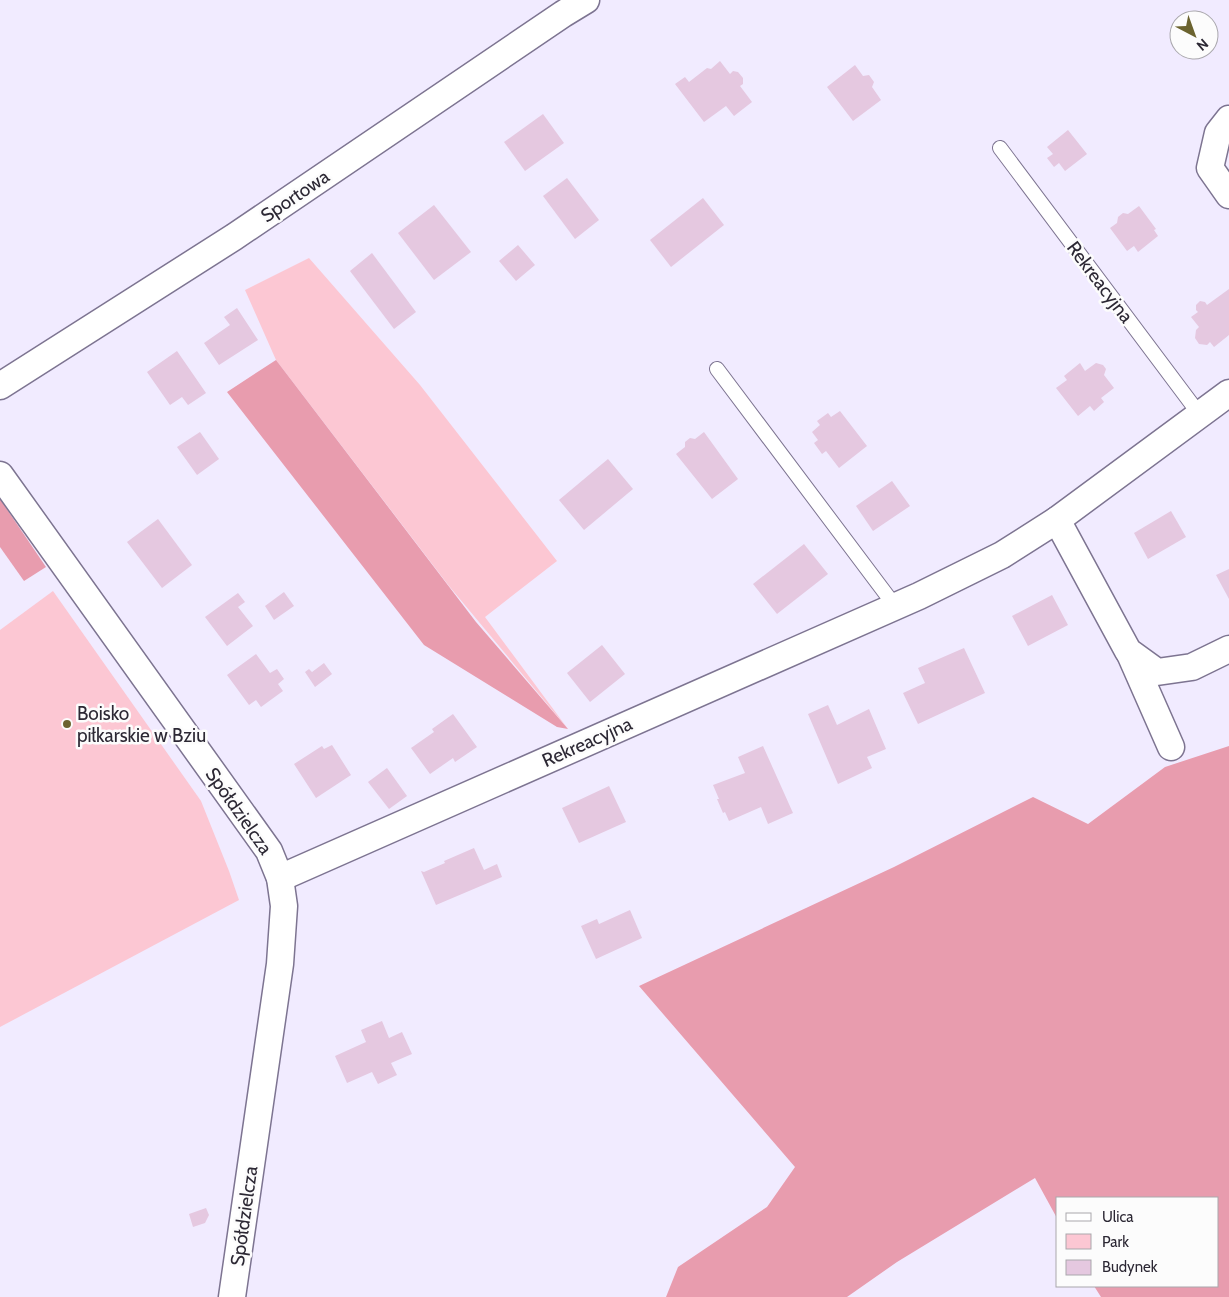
<svg xmlns="http://www.w3.org/2000/svg" width="1229" height="1297" font-family="Cabin,sans-serif">
  <style>
    .green { fill: #fcc7d3 }
    .forest { fill: #e89cae }
    .building { fill: #e5c8e0 }
    .lines { fill: none; stroke-linecap: round; stroke-linejoin: round }
    .lane-casing { stroke: #7d7491; stroke-width: 16 }
    .street-casing { stroke: #7d7491; stroke-width: 29 }
    .lane { stroke: #fff; stroke-width: 14 }
    .street { stroke: #fff; stroke-width: 26 }
    .poi-dot { fill: #6b632f; stroke: #fcfcfc; stroke-width: 2 }
    .labels { text-anchor: middle; dominant-baseline: central; stroke-width: 5; stroke-linejoin: round; paint-order: stroke }
    .street-label { font-size: 19px; fill: #2c2834; stroke: #fcfcfc }
    .poi-label { font-size: 19px; fill: #2c2834; stroke: #fcfcfc; text-anchor: start }
  </style>
  <rect width="100%" height="100%" fill="#f1ebff"/>
  <g class="green">
    <polygon points="309,258 420,385 557,561 485,617 568,729 449,586 276,360 245,290"/>
    <polygon points="53,591 201,801 229,871 239,900 0,1027 0,630"/>
  </g>
  <g class="forest">
    <polygon points="276,360 476,622 568,729 557,727 424,645 227,392"/>
    <polygon points="0,499 46,567 24,581 0,547"/>
    <polygon points="1229,746 1229,1297 1101,1297 1094,1286 1218,1286 1218,1198 1058,1198 1058,1220 1035,1178 897,1262 847,1297 666,1297 678,1267 767,1207 795,1167 639,986 894,867 1033,797 1088,824 1165,767"/>
  </g>
  <g class="building">
    <polygon points="720,61 730,74 733,71 738,72 743,78 743,84 740,86 752,102 734,116 726,106 704,122 675,84 685,77 689,82 707,68 711,69"/>
    <polygon points="855,65 863,76 869,75 874,82 872,87 881,100 853,121 827,87"/>
    <polygon points="543,114 564,143 525,171 504,142"/>
    <polygon points="1068,130 1087,154 1065,171 1059,163 1054,167 1047,158 1053,154 1047,147"/>
    <polygon points="567,178 599,220 575,239 543,196"/>
    <polygon points="703,198 724,225 671,267 650,240"/>
    <polygon points="434,205 471,252 434,280 398,233"/>
    <polygon points="1139,206 1156,229 1154,230 1158,236 1138,252 1134,246 1127,251 1110,228 1117,223 1118,217 1123,213 1128,214"/>
    <polygon points="518,245 535,265 516,281 499,261"/>
    <polygon points="372,253 416,312 394,329 350,271"/>
    <polygon points="1229,289 1229,335 1214,347 1210,342 1207,345 1199,344 1195,338 1196,330 1199,327 1191,317 1198,312 1196,310 1196,305 1200,301 1205,302 1207,305"/>
    <polygon points="237,308 258,340 219,365 204,343 230,325 224,317"/>
    <polygon points="177,351 206,393 188,405 182,397 170,405 147,372"/>
    <polygon points="1080,363 1085,371 1096,363 1103,365 1106,369 1104,375 1114,388 1101,398 1104,402 1094,411 1090,406 1078,416 1056,388 1067,380 1064,376"/>
    <polygon points="840,411 867,446 839,468 826,451 822,454 814,443 818,440 812,432 820,425 817,421 828,413 831,417"/>
    <polygon points="200,432 219,459 197,475 177,447"/>
    <polygon points="704,432 738,479 712,499 676,454 685,447 685,442 690,438 695,439"/>
    <polygon points="608,459 633,489 584,530 559,500"/>
    <polygon points="892,481 910,506 873,531 856,506"/>
    <polygon points="1171,511 1186,537 1148,559 1134,533"/>
    <polygon points="158,519 192,565 162,588 127,542"/>
    <polygon points="804,544 828,574 777,614 753,584"/>
    <polygon points="1229,569 1229,599 1216,575"/>
    <polygon points="284,592 294,606 274,620 265,606"/>
    <polygon points="238,593 245,602 238,607 253,626 227,646 205,617"/>
    <polygon points="1052,595 1068,625 1028,646 1012,616"/>
    <polygon points="602,645 625,674 590,702 567,673"/>
    <polygon points="964,648 985,693 918,724 903,693 925,683 918,668"/>
    <polygon points="256,654 270,673 277,669 284,679 278,684 283,691 261,707 256,700 249,705 227,675"/>
    <polygon points="324,663 332,674 315,687 305,672 309,669 312,672"/>
    <polygon points="828,705 837,725 869,709 886,749 867,757 872,768 838,784 808,714"/>
    <polygon points="453,714 477,747 455,762 453,758 430,774 411,748 434,732 432,729"/>
    <polygon points="332,745 351,775 316,798 294,764 322,746 324,749"/>
    <polygon points="763,746 793,813 768,824 761,807 729,821 725,812 723,813 717,799 719,799 713,785 745,773 738,757"/>
    <polygon points="387,768 407,796 389,809 368,782"/>
    <polygon points="609,786 626,822 579,843 562,808"/>
    <polygon points="474,848 484,870 497,864 502,877 436,905 421,871 424,872 445,863 444,861"/>
    <polygon points="630,910 642,938 596,959 581,926 597,919 599,924"/>
    <polygon points="382,1021 389,1038 402,1032 412,1054 391,1063 397,1075 378,1084 372,1072 347,1083 335,1056 366,1042 361,1030"/>
    <polygon points="206,1208 209,1215 205,1223 193,1227 189,1214"/>
  </g>
  <g class="lines">
    <defs>
      <g id="lane">
        <polyline points="1000,148 1200,415"/>
        <polyline points="717,369 895,606"/>
      </g>
      <g id="street">
        <polyline points="1229,119 1218,133 1210,168 1229,195"/>
        <polyline points="0,386 234,237 563,14 586,0"/>
        <polyline points="0,475 269,851 280,878 284,906 280,964 232,1297"/>
        <polyline points="1057,520 1128,651 1157,672 1192,667 1229,649"/>
        <polyline points="1130,654 1171,747"/>
        <polyline points="280,878 919,596 1002,555 1057,520 1229,393"/>
      </g>
    </defs>
    <use href="#lane" class="lane-casing"/>
    <use href="#street" class="street-casing"/>
    <use href="#lane" class="lane"/>
    <use href="#street" class="street"/>
  </g>
  <circle class="poi-dot" cx="67" cy="724" r="5"/>
  <g class="labels">
    <g class="street-label">
      <text transform="translate(295 196) rotate(-34)">Sportowa</text>
      <text transform="translate(1100 282) rotate(53)">Rekreacyjna</text>
      <text transform="translate(587 742) rotate(-24)">Rekreacyjna</text>
      <text transform="translate(239 811) rotate(55)">Spółdzielcza</text>
      <text transform="translate(244 1216) rotate(-82)">Spółdzielcza</text>
    </g>
    <g class="poi-label">
      <text x="77" y="713">Boisko<tspan x="77" dy="22">piłkarskie w Bziu</tspan></text>
    </g>
  </g>
  <rect x="1056" y="1197" width="162" height="90" fill="#fcfcfc" stroke="#a9a7ac"/>
  <rect x="1066" y="1213" width="25" height="8" fill="#ffffff" stroke="#a9a7ac"/>
  <text x="1102" y="1222" font-size="15" fill="#2c2834">Ulica</text>
  <rect x="1066" y="1234" width="25" height="15" fill="#fcc7d3" stroke="#a9a7ac"/>
  <text x="1102" y="1247" font-size="15" fill="#2c2834">Park</text>
  <rect x="1066" y="1260" width="25" height="15" fill="#e5c8e0" stroke="#a9a7ac"/>
  <text x="1102" y="1272" font-size="15" fill="#2c2834">Budynek</text>
  <g transform="translate(1194 35) rotate(139)"><circle r="24" fill="#fcfcfc" stroke="#a9a7ac"/>
  <path d="M0-4L9 19L0 12L-9 19Z" fill="#6b632f"/>
  <text y="-8" font-size="14" font-weight="bold" text-anchor="middle" fill="#2c2834">N</text>
  </g>
</svg>
